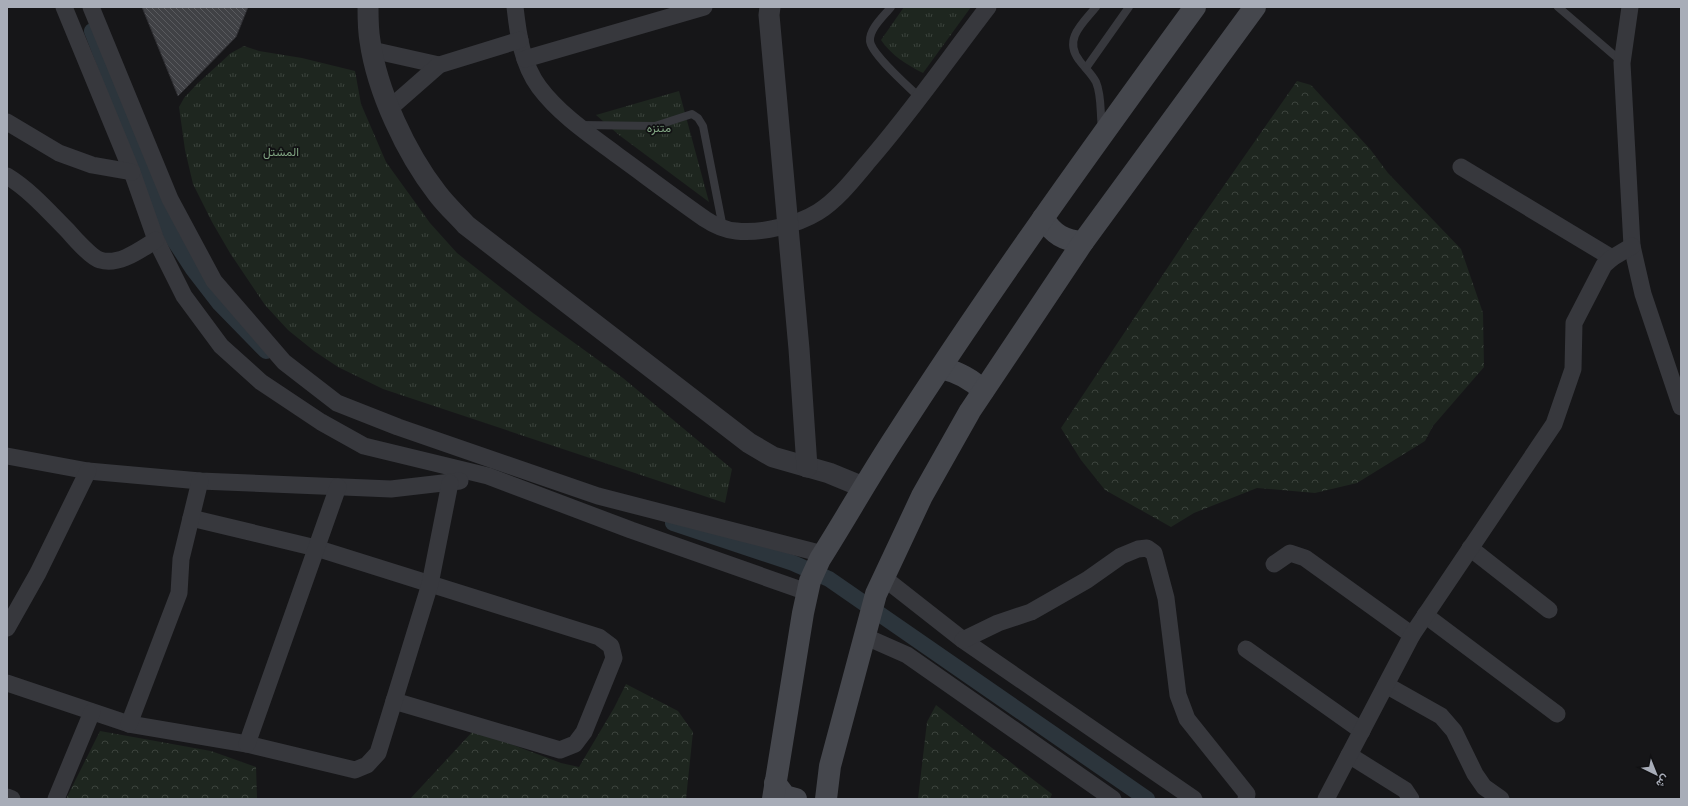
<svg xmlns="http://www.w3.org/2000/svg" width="1688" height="806" font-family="Roboto,Vazirmatn,sans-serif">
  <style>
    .forest { fill: url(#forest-crowns) }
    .park { fill: url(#park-tufts) }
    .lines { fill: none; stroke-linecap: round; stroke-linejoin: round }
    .canal { stroke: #2c353c; stroke-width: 16 }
    .building { fill: url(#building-back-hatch); stroke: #303034 }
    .service { stroke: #37383d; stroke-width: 8 }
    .minor { stroke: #37383d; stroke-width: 17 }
    .tertiary { stroke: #37383d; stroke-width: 21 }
    .secondary { stroke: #45474d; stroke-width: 22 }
    .labels { text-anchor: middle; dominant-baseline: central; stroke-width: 3.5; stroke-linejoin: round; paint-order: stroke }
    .park-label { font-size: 12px; fill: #7fa381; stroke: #111113 }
  </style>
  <defs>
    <pattern id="forest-crowns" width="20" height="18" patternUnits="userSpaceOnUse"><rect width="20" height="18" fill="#1e261f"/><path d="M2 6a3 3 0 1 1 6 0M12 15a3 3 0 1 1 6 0" fill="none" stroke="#3c433d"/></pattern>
    <pattern id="park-tufts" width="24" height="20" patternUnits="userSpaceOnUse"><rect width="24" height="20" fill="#1e261f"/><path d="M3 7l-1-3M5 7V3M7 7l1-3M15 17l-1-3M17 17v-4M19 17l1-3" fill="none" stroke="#3c433d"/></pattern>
    <pattern id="building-back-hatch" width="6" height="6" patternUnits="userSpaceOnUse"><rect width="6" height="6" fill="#404145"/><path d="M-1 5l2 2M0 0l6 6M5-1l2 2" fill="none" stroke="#595a5e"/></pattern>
  </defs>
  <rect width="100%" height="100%" fill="#161618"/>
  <g class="forest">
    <polygon points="1297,81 1311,85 1370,149 1388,173 1461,249 1483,313 1484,367 1433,426 1425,441 1357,483 1315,493 1257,488 1194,513 1171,527 1105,490 1081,460 1061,428 1188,237"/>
    <polygon points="626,684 678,711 693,732 686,799 410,799 474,730 561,763 579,767 614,708"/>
    <polygon points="936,705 1052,794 1050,799 918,799 927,722"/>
    <polygon points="100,731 211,751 256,767 257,799 66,799"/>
  </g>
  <g class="park">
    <path d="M904,7H971L923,73C907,65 891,55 881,40Z"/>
    <polygon points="244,46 259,51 302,58 355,71 361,104 386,162 430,223 457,253 533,313 623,378 732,469 725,503 383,389 338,367 314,351 288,330 265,305 230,253 212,222 193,184 185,150 179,107 184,98 197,84 231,53"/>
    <polygon points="679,91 709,202 619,135 596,115"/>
  </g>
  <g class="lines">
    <g class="canal">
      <polyline points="92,31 172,237 193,269 220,304 266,351"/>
      <polyline points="673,523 793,563 829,579 1147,799"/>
    </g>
  </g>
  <polygon class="building" points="142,7 248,7 236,37 178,96"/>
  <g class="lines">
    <g class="service">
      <path d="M891,7C884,16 869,29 870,41C871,54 909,87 919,97"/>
      <path d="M1096,7C1083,23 1063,39 1079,60C1084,67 1092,74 1096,82C1102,96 1100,114 1102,128"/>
      <polyline points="1558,7 1622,62"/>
      <polyline points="1086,68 1129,7"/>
      <polyline points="581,125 655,126 692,114 698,118 703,126 723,228"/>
    </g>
    <g class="minor">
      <polyline points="64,7 132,172 156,240 184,296 221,346 261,382 321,422 364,446 488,476 631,530 807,592"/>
      <polyline points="91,7 170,199 214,281 284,362 337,403 398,427 598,496 823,554"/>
      <path d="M515,7C518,34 522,64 539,87C559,114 590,135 617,155C646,176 675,198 705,219C714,225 724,230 736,231C760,234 797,225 818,212C837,200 852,181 867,163C910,114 948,59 988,7"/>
      <polyline points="1630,7 1622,63 1632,246 1643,294 1681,407"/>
      <polyline points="372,50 439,65"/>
      <polyline points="525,59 704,7"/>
      <polyline points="390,108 439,65 520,40"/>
      <polyline points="7,122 59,153 92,165 132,172"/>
      <polyline points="1461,167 1612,258"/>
      <path d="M7,176C30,190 49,212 68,231C74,238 92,258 100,260C119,266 140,250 156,240"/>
      <polyline points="7,456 88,471 200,481 391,489 460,481"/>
      <polyline points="191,518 316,548 599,637 611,646 614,658 584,732 575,744 560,750 394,701"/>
      <polyline points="1470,548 1549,610"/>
      <polyline points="1274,564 1290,553 1305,558 1412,635"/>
      <polyline points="884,578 963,640 1194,799"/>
      <polyline points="1425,615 1557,714"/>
      <polyline points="7,628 38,573 88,471"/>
      <polyline points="864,636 907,655 1113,799"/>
      <polyline points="963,640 998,623 1031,612 1087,580 1121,556 1138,549 1147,548 1154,553 1166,598 1178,695 1187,719 1247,794 1246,799"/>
      <polyline points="1246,649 1362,731"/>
      <polyline points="7,683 129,724 247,744 355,770 367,765 378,753 430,584 450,483"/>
      <polyline points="1386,685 1441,716 1454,731 1475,774 1484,787 1501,799"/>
      <polyline points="129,724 179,593 181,559 200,481"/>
      <polyline points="247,744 338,487"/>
      <polyline points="1349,755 1405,790 1411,799"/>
      <polyline points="7,797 12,799"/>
      <polyline points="56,799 92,712"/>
      <polyline points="1326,799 1412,635 1554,424 1573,369 1574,323 1604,265 1612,258 1632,246"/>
    </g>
    <g class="tertiary">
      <path d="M368,7C368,18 368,30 370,41C377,91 406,153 437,193C446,205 457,215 466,225L749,443L773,457L829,473L863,487"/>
      <polyline points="770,7 769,15 799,349 807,467"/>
    </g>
    <g class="secondary">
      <path d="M1043,218C1053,234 1064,241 1083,242"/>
      <path d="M941,368C958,372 971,378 983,391"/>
      <polyline points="775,783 785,796 796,799"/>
      <path d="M773,799L803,613L810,581L820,559C846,518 870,475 897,434C991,288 1093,147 1195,7"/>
      <polyline points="826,799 830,766 876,594 922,496 970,411 1083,242 1255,7"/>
    </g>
  </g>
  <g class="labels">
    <g class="park-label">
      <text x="659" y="128">متنزه</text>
      <text x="281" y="152">المشتل</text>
    </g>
  </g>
  <rect width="1688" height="806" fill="none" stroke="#a8adb8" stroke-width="16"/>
  <g transform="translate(1656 774) rotate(137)" stroke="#111113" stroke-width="3" paint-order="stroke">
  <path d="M0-3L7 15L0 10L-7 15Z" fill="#a8adb8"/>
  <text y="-6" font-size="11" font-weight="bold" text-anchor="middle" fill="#a8adb8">ش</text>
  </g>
</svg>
